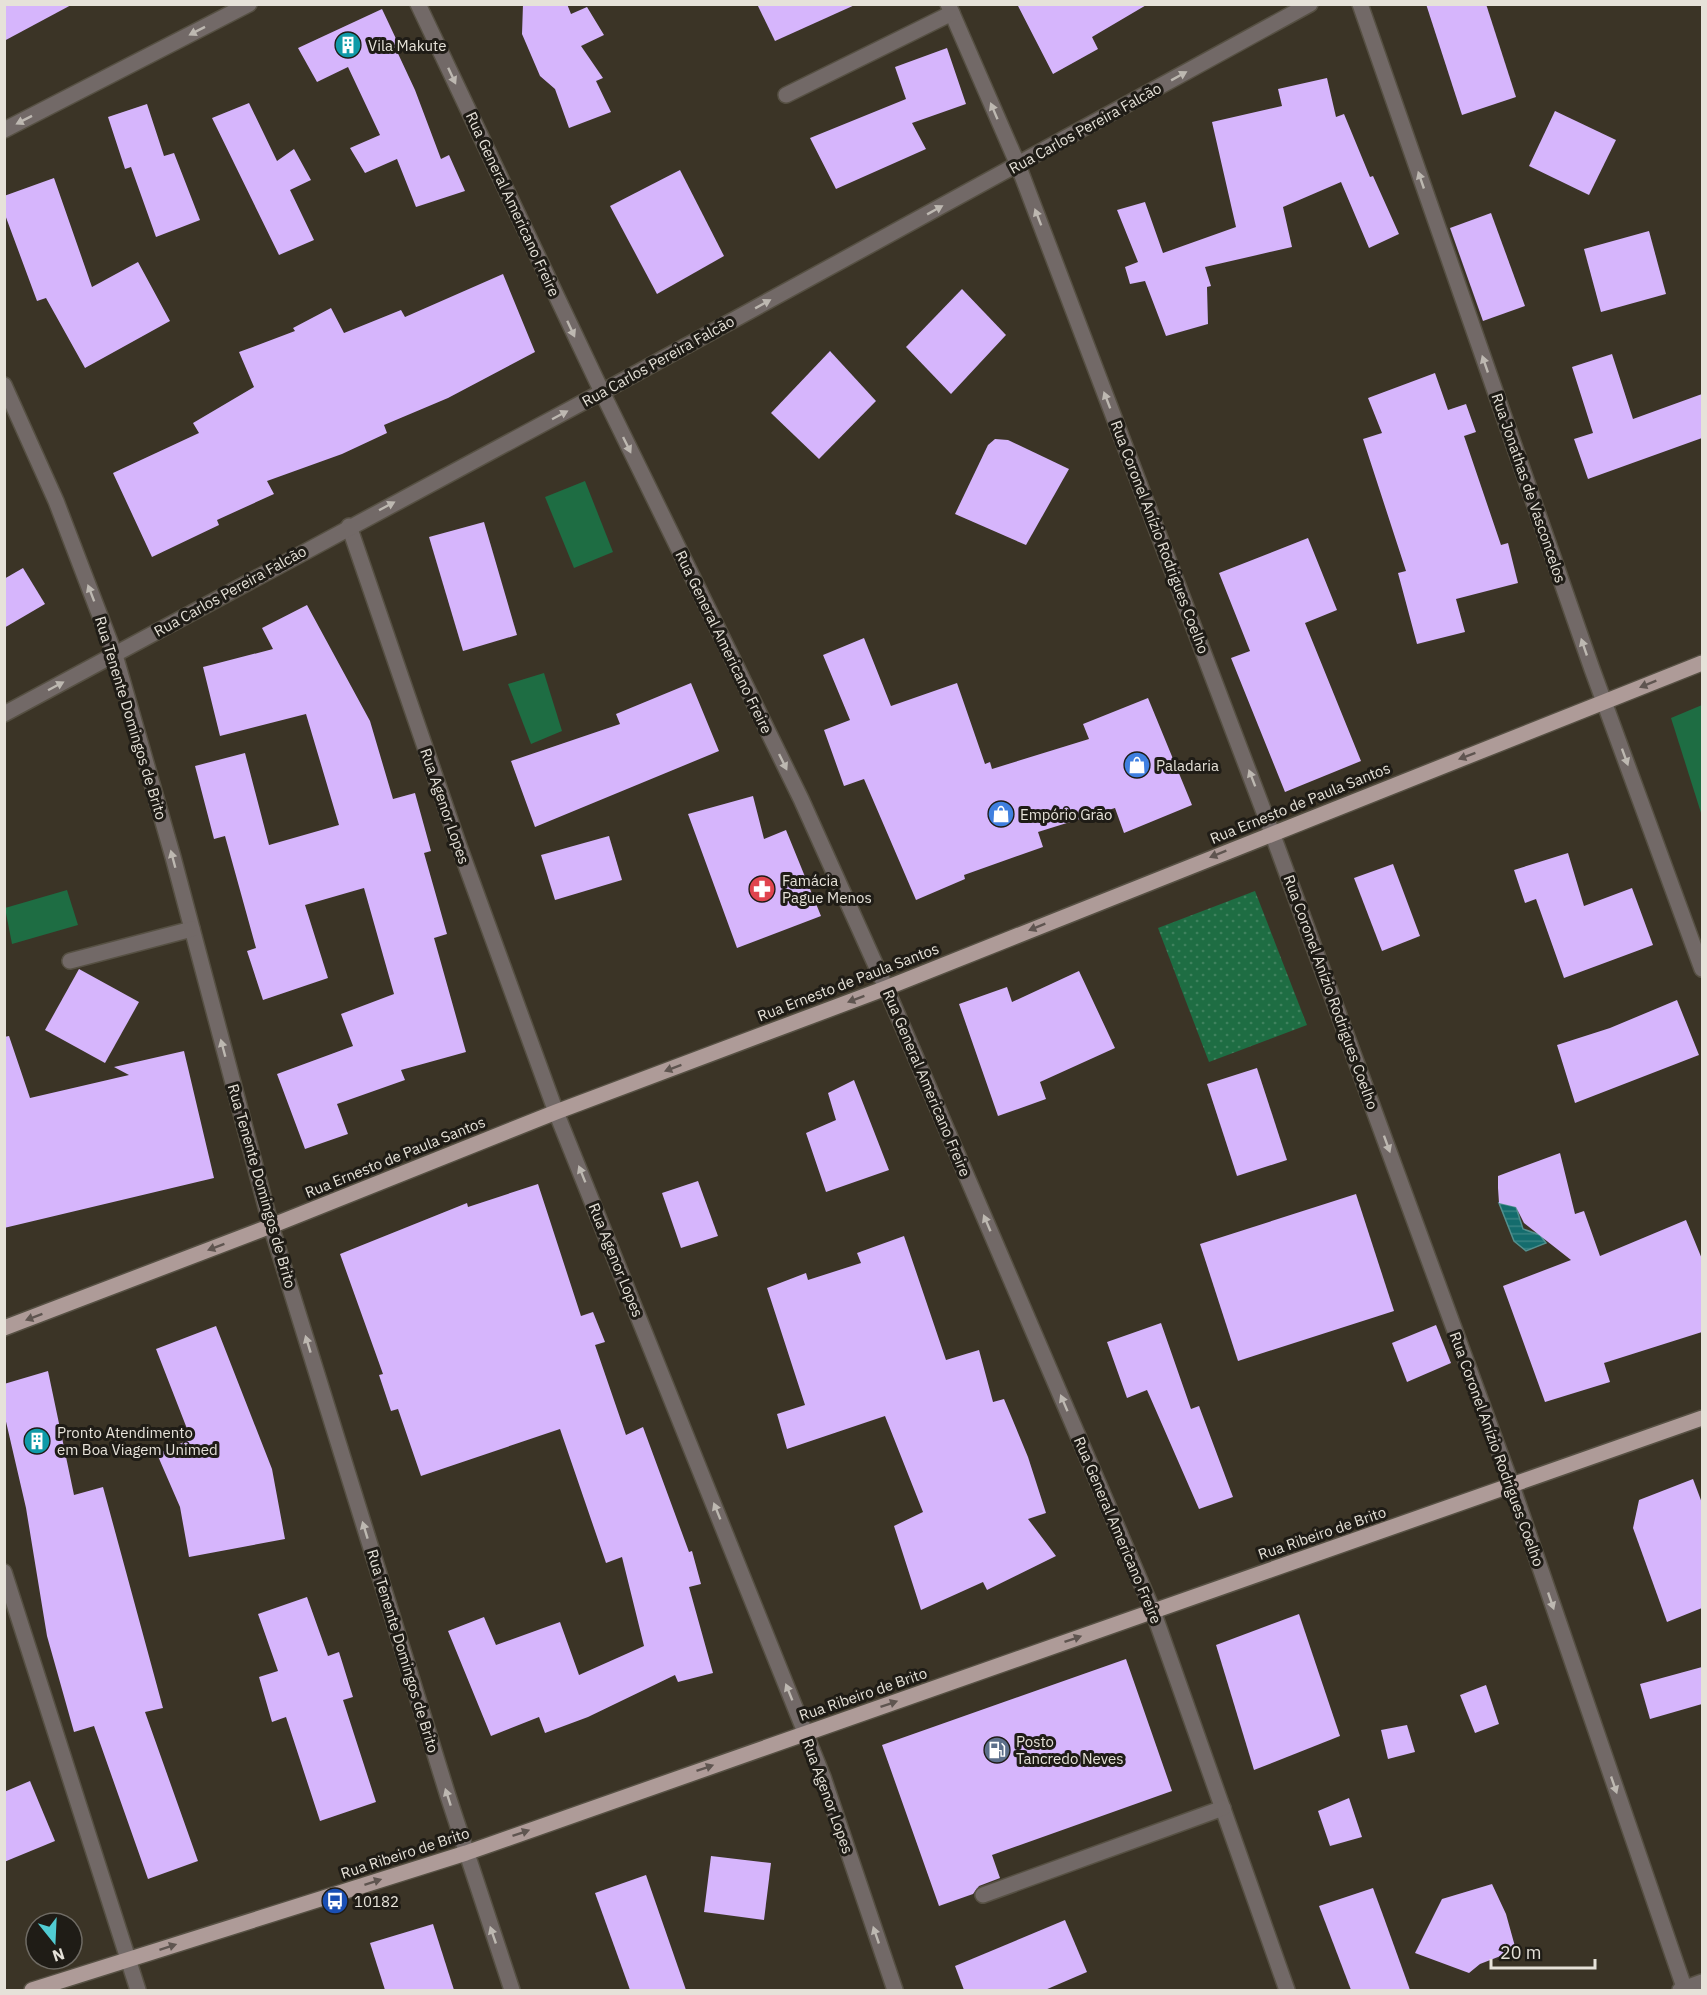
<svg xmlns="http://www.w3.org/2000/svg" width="1707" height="1995" font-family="'IBM Plex Sans',sans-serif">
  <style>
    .grass { fill: url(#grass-dots) }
    .park { fill: #1e6d43 }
    .water { fill: url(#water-rules); stroke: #538f8d; stroke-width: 1.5 }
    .building { fill: #d6b5fc }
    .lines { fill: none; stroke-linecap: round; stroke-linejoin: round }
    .minor-casing { stroke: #565043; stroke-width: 18 }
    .major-casing { stroke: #565043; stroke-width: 18 }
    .minor { stroke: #726967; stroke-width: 15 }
    .major { stroke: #ae9b98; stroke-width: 15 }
    .oneway { fill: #bdb8b1 }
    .oneway2 { fill: #5f5550 }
    .labels { text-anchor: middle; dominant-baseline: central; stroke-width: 6; stroke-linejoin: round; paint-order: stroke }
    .poi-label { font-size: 15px; fill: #e6e2d9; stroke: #1f1c16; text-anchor: start }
    .street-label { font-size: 15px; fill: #e6e2d9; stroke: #1f1c16 }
  </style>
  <defs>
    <pattern id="grass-dots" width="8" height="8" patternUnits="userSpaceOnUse" patternTransform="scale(1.5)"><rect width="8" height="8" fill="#1e6d43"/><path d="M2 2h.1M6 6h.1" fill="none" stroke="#3f825e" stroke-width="1.8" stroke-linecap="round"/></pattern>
    <pattern id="water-rules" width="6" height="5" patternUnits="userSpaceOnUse" patternTransform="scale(1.5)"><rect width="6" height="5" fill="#146c6d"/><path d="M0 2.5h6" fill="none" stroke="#368181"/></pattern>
  </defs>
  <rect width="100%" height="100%" fill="#3b3426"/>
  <polygon class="grass" points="1255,891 1307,1025 1209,1062 1158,928"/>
  <g class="park">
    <polygon points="585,481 613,552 574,568 545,497"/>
    <polygon points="544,673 562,731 531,744 508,684"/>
    <polygon points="1702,705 1702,816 1671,718"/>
    <polygon points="67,890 78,925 12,944 5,908"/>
  </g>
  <polygon class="water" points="1499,1203 1516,1207 1523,1229 1540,1235 1546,1243 1526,1251 1514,1241"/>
  <g class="building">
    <polygon points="4,4 73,4 4,41"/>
    <polygon points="523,4 567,4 571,14 587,7 604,35 581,46 603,78 596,81 611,112 569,128 555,89 540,76 522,34"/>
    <polygon points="757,4 857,4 775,41"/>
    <polygon points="1017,4 1148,4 1092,37 1098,49 1053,74"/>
    <polygon points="1426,4 1486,4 1516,97 1462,115"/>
    <polygon points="382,9 398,43 394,45 415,90 441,159 449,155 465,191 416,207 397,159 365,173 350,148 380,135 348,67 317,82 298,48"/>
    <polygon points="947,48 966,104 912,123 926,149 836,189 810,138 906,99 895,67"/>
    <polygon points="1327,78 1336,117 1344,114 1370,177 1373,176 1399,234 1369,248 1341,182 1283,207 1292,247 1205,267 1211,286 1207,287 1208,324 1166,336 1145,281 1130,284 1125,267 1138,262 1117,210 1145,202 1163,253 1236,227 1212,122 1282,106 1278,89"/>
    <polygon points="249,103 277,161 294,149 311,180 290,190 314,240 279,255 212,118"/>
    <polygon points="147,104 164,156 174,153 200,220 156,237 131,167 125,169 108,117"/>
    <polygon points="1555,111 1616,140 1589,195 1529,166"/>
    <polygon points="680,170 724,256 657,294 610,206"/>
    <polygon points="54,178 92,287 138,262 170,321 85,368 46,298 37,301 4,212 4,196"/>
    <polygon points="1491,213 1525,306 1483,321 1450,228"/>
    <polygon points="1649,231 1666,294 1601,312 1584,249"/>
    <polygon points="503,274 535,352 448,398 384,425 387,433 342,454 267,481 274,494 217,520 219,525 152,557 113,473 199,433 193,423 254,387 239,352 295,331 293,328 331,308 344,333 401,310 405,317"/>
    <polygon points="962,289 1006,335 951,394 906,347"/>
    <polygon points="830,351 876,401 819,459 771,413"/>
    <polygon points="1612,354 1633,419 1702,394 1702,438 1588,479 1574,439 1593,433 1572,367"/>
    <polygon points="1435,373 1448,410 1466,404 1476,432 1464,436 1501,545 1508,543 1518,583 1456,599 1465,632 1417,644 1398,573 1406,571 1363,439 1382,433 1368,398"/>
    <polygon points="995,439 1008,440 1069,469 1026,545 955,514 988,445"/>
    <polygon points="484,522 517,635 463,651 429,537"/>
    <polygon points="1308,538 1337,610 1305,623 1361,761 1285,792 1231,658 1250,651 1219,573"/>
    <polygon points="23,568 45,604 4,628 4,579"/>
    <polygon points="307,605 370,721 393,799 415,793 431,851 424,853 447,934 434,938 466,1052 401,1070 405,1080 337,1104 348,1134 305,1149 277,1074 353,1046 341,1014 394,994 364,888 305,905 328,978 263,1000 247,951 256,948 225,836 214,839 195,766 245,753 269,845 339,825 306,714 220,736 203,667 273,649 262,628"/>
    <polygon points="864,638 891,706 957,683 985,764 990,762 992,769 1089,739 1083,724 1148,698 1192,805 1124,833 1115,808 1038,832 1043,847 964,875 965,879 916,900 864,779 844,786 824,730 850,720 823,655"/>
    <polygon points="691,683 719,751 535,827 511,761 620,724 616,714"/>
    <polygon points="753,796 764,839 786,830 821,916 737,948 688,814"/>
    <polygon points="609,836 622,880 555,900 541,855"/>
    <polygon points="1568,853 1584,906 1632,888 1653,945 1564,978 1536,899 1525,903 1514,870"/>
    <polygon points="1393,864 1420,936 1382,951 1354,878"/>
    <polygon points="79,969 139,1002 105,1063 45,1030"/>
    <polygon points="1079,971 1115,1048 1040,1082 1046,1099 998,1116 959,1004 1007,987 1012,1002"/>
    <polygon points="1677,1000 1699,1055 1575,1103 1557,1045 1610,1028"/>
    <polygon points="9,1036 30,1098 129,1075 114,1067 184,1051 214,1178 4,1228 4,1037"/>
    <polygon points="1257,1068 1287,1160 1237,1176 1207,1084"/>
    <polygon points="854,1080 889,1170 826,1192 806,1133 836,1120 828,1093"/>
    <polygon points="1560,1153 1575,1214 1584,1211 1600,1256 1686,1220 1702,1259 1702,1332 1604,1363 1610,1382 1545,1402 1503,1286 1571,1260 1524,1223 1516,1207 1499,1203 1498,1188 1498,1176"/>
    <polygon points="698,1181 718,1236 681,1248 662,1193"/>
    <polygon points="538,1184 581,1316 593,1312 605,1342 595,1345 626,1435 643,1427 689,1552 692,1551 701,1584 689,1587 713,1673 678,1682 675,1675 588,1717 545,1733 539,1717 491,1736 448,1631 484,1617 496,1645 560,1622 579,1675 644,1646 622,1557 606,1563 560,1429 421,1476 398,1409 391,1411 379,1375 383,1374 340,1254 467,1203 468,1207"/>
    <polygon points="1356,1194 1394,1311 1238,1361 1200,1244"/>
    <polygon points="904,1236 946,1360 979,1350 993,1402 1004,1399 1028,1457 1046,1513 1028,1519 1056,1556 987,1590 983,1582 921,1610 894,1526 923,1512 885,1416 787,1449 777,1414 805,1405 767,1288 806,1273 808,1280 861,1263 857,1253"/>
    <polygon points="1161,1323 1191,1409 1199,1406 1233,1497 1199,1509 1147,1390 1127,1398 1107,1342"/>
    <polygon points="1436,1325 1451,1363 1407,1382 1392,1343"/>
    <polygon points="216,1326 272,1469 285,1539 189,1557 180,1507 157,1454 191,1439 156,1349"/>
    <polygon points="48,1371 74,1495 103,1487 163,1708 145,1712 198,1861 148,1879 94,1726 74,1732 47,1636 26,1508 4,1413 4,1384"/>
    <polygon points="1693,1479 1702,1503 1702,1608 1667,1622 1633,1528 1639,1500"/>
    <polygon points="307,1597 328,1656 339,1652 353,1697 343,1700 376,1802 320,1821 286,1717 272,1722 259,1677 278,1671 258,1614"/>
    <polygon points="1299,1614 1340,1736 1254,1770 1216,1645"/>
    <polygon points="1126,1659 1172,1791 992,1855 1000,1878 979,1886 973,1894 939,1906 882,1745"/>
    <polygon points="1702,1667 1702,1704 1650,1719 1640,1684"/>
    <polygon points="1486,1685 1499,1724 1475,1733 1460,1695"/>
    <polygon points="1407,1725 1415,1752 1388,1759 1381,1730"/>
    <polygon points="30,1781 55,1841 4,1862 4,1792"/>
    <polygon points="1349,1798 1362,1837 1330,1846 1318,1811"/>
    <polygon points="711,1856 771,1863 764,1920 704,1912"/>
    <polygon points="646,1875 686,1990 630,1990 595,1893"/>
    <polygon points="1492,1884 1506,1914 1516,1950 1480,1964 1469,1973 1415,1953 1442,1899"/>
    <polygon points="1373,1888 1384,1918 1410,1990 1351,1990 1319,1906"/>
    <polygon points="1065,1920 1087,1972 1045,1990 964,1990 955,1966"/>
    <polygon points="433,1924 454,1990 385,1990 370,1943"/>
  </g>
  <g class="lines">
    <defs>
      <g id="minor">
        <polyline points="418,4 602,392 801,799 886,988 1153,1611 1287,1990"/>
        <polyline points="948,4 1018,165 1272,833 1512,1486 1685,1990"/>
        <polyline points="1360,4 1592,669 1702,969"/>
        <polyline points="786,95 952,13"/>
        <polyline points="4,130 249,4"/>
        <polyline points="4,385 56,501 115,655 173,857 271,1226 448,1796 512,1990"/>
        <polyline points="349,526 459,846 556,1112 823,1777 895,1990"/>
        <polyline points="4,714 602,392 1310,4"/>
        <polyline points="70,961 192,929"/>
        <polyline points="4,1572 138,1990"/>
        <polyline points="983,1895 1223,1808"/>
        <polyline points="1680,1990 1702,1982"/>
      </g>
      <g id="major">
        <polyline points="4,1328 271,1226 556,1112 886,988 1702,663"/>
        <polyline points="32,1990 466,1853 1702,1418"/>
      </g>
    </defs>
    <use href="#minor" class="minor-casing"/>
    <use href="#major" class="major-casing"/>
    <use href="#minor" class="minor"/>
    <use href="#major" class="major"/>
  </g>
  <defs><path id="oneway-solid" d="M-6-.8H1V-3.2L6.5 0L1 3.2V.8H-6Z" transform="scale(1.5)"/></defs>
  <g class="oneway">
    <use href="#oneway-solid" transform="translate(197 31) rotate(153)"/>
    <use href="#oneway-solid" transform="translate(452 76) rotate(65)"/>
    <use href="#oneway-solid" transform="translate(1179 76) rotate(-29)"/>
    <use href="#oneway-solid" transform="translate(994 111) rotate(-113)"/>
    <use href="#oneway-solid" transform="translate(24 120) rotate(153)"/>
    <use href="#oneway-solid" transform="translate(1421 180) rotate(-109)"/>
    <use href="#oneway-solid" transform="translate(935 210) rotate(-29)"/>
    <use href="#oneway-solid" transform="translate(1038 217) rotate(-111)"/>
    <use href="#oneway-solid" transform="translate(763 304) rotate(-29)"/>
    <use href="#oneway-solid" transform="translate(571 329) rotate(65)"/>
    <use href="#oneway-solid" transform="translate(1485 364) rotate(-109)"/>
    <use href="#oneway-solid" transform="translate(1107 400) rotate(-111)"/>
    <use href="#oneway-solid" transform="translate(560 415) rotate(-28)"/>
    <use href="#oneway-solid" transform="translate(627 445) rotate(64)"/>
    <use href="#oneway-solid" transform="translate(387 506) rotate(-28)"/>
    <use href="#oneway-solid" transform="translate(91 593) rotate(-111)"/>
    <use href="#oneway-solid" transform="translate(1584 647) rotate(-109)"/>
    <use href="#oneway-solid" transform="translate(56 686) rotate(-28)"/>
    <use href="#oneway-solid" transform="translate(1625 757) rotate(70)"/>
    <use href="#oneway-solid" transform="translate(783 762) rotate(64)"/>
    <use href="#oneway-solid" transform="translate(1252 778) rotate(-111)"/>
    <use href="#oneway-solid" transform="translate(173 859) rotate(-105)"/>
    <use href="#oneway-solid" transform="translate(223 1048) rotate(-105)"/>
    <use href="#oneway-solid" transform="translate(1387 1144) rotate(70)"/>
    <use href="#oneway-solid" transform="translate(582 1174) rotate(-112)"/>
    <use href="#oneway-solid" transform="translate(987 1223) rotate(-113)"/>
    <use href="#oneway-solid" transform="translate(308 1344) rotate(-107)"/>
    <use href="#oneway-solid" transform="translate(1064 1403) rotate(-113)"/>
    <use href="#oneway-solid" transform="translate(717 1511) rotate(-112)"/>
    <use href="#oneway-solid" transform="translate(365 1530) rotate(-107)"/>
    <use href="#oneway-solid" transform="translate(1551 1601) rotate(71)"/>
    <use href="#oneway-solid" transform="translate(789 1692) rotate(-112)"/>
    <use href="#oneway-solid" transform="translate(1614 1785) rotate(71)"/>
    <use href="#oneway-solid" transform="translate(448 1797) rotate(-108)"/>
    <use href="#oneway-solid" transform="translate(493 1935) rotate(-109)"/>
    <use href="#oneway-solid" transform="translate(876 1935) rotate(-109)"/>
  </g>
  <g class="oneway2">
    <use href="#oneway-solid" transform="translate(1648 684) rotate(158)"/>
    <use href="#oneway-solid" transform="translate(1467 756) rotate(159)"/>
    <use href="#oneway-solid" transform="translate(1218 854) rotate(158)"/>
    <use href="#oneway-solid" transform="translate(1037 927) rotate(158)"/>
    <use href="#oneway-solid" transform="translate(856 999) rotate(159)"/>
    <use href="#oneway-solid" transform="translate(673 1068) rotate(159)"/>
    <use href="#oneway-solid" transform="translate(216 1247) rotate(159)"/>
    <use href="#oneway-solid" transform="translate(34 1317) rotate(159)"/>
    <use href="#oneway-solid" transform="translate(1073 1639) rotate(-19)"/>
    <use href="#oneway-solid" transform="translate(889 1704) rotate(-19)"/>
    <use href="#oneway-solid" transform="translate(705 1768) rotate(-19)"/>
    <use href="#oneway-solid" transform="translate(521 1833) rotate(-19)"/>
    <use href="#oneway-solid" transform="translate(373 1882) rotate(-18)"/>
    <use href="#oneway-solid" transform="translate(168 1947) rotate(-18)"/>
  </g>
  <defs>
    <symbol id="building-disc" viewBox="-11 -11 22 22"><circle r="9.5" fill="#0f9aa8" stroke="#1f1c16"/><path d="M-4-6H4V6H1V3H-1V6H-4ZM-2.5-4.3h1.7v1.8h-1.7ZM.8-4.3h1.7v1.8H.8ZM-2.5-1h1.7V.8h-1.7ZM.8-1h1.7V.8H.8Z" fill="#fff"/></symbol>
    <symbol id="shop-disc" viewBox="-11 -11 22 22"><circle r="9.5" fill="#3f7fe0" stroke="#1f1c16"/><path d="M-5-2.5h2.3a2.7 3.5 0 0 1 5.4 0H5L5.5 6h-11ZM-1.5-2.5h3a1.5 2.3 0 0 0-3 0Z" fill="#fff"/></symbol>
    <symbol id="pharmacy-disc" viewBox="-11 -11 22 22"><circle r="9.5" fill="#e0444e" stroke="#1f1c16"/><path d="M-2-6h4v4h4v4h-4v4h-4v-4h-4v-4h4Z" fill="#fff"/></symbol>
    <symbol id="fuel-disc" viewBox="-11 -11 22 22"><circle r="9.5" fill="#5c6f8a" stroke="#1f1c16"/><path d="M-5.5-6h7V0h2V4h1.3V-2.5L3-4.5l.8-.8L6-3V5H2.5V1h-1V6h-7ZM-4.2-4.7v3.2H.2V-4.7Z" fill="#fff"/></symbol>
    <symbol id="bus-disc" viewBox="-11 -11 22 22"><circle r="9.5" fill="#1a4fb4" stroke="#1f1c16"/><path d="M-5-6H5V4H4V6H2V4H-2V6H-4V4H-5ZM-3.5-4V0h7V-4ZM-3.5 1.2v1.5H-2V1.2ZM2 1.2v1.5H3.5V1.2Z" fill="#fff"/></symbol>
  </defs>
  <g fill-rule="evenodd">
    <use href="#building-disc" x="333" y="30" width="30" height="30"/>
    <use href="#shop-disc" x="1122" y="750" width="30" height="30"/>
    <use href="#shop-disc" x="986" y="799" width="30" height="30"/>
    <use href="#pharmacy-disc" x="747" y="874" width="30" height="30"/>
    <use href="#building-disc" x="22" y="1426" width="30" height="30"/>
    <use href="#fuel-disc" x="982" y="1735" width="30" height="30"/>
    <use href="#bus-disc" x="320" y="1886" width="30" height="30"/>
  </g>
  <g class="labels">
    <g class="poi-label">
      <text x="368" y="45">Vila Makute</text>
      <text x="1156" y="765">Paladaria</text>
      <text x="1020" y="814">Empório Grão</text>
      <text x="782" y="880">Famácia<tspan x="782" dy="17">Pague Menos</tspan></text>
      <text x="57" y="1432">Pronto Atendimento<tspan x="57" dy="17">em Boa Viagem Unimed</tspan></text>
      <text x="1016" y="1741">Posto<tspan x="1016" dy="17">Tancredo Neves</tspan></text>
      <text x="354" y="1901">10182</text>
    </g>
    <g class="street-label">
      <text transform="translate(1085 128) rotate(-29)">Rua Carlos Pereira Falcão</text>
      <text transform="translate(513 204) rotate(65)">Rua General Americano Freire</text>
      <text transform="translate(658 361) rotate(-29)">Rua Carlos Pereira Falcão</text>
      <text transform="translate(1529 488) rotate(71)">Rua Jonathas de Vasconcelos</text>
      <text transform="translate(1160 537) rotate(69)">Rua Coronel Anízio Rodrigues Coelho</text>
      <text transform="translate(230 591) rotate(-29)">Rua Carlos Pereira Falcão</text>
      <text transform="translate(724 642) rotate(64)">Rua General Americano Freire</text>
      <text transform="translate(131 718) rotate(73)">Rua Tenente Domingos de Brito</text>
      <text transform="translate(1300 803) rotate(-22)">Rua Ernesto de Paula Santos</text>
      <text transform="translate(445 806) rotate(71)">Rua Agenor Lopes</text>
      <text transform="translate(848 982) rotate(-21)">Rua Ernesto de Paula Santos</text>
      <text transform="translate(1331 992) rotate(70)">Rua Coronel Anízio Rodrigues Coelho</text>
      <text transform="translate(927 1083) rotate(67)">Rua General Americano Freire</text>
      <text transform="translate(395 1157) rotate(-22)">Rua Ernesto de Paula Santos</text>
      <text transform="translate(262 1186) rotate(74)">Rua Tenente Domingos de Brito</text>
      <text transform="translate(616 1260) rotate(68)">Rua Agenor Lopes</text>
      <text transform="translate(1497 1449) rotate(70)">Rua Coronel Anízio Rodrigues Coelho</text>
      <text transform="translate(1118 1530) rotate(67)">Rua General Americano Freire</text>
      <text transform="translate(1322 1533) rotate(-19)">Rua Ribeiro de Brito</text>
      <text transform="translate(403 1651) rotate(73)">Rua Tenente Domingos de Brito</text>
      <text transform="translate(863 1694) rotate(-19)">Rua Ribeiro de Brito</text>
      <text transform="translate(828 1796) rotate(70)">Rua Agenor Lopes</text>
      <text transform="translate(405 1853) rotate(-18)">Rua Ribeiro de Brito</text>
    </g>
  </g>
  <rect width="1707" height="1995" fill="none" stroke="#e6e2d9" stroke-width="12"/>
  <g transform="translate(54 1941) rotate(162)"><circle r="28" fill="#1f1c16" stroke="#6f6b64" stroke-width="1.5"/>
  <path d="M0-4.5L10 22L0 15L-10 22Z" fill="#51ccd3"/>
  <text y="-9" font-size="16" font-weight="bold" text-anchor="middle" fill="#e6e2d9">N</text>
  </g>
  <path d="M1491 1959v9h104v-9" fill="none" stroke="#e6e2d9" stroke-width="3"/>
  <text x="1500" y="1959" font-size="18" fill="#e6e2d9" stroke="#1f1c16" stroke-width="4.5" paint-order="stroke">20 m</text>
</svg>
